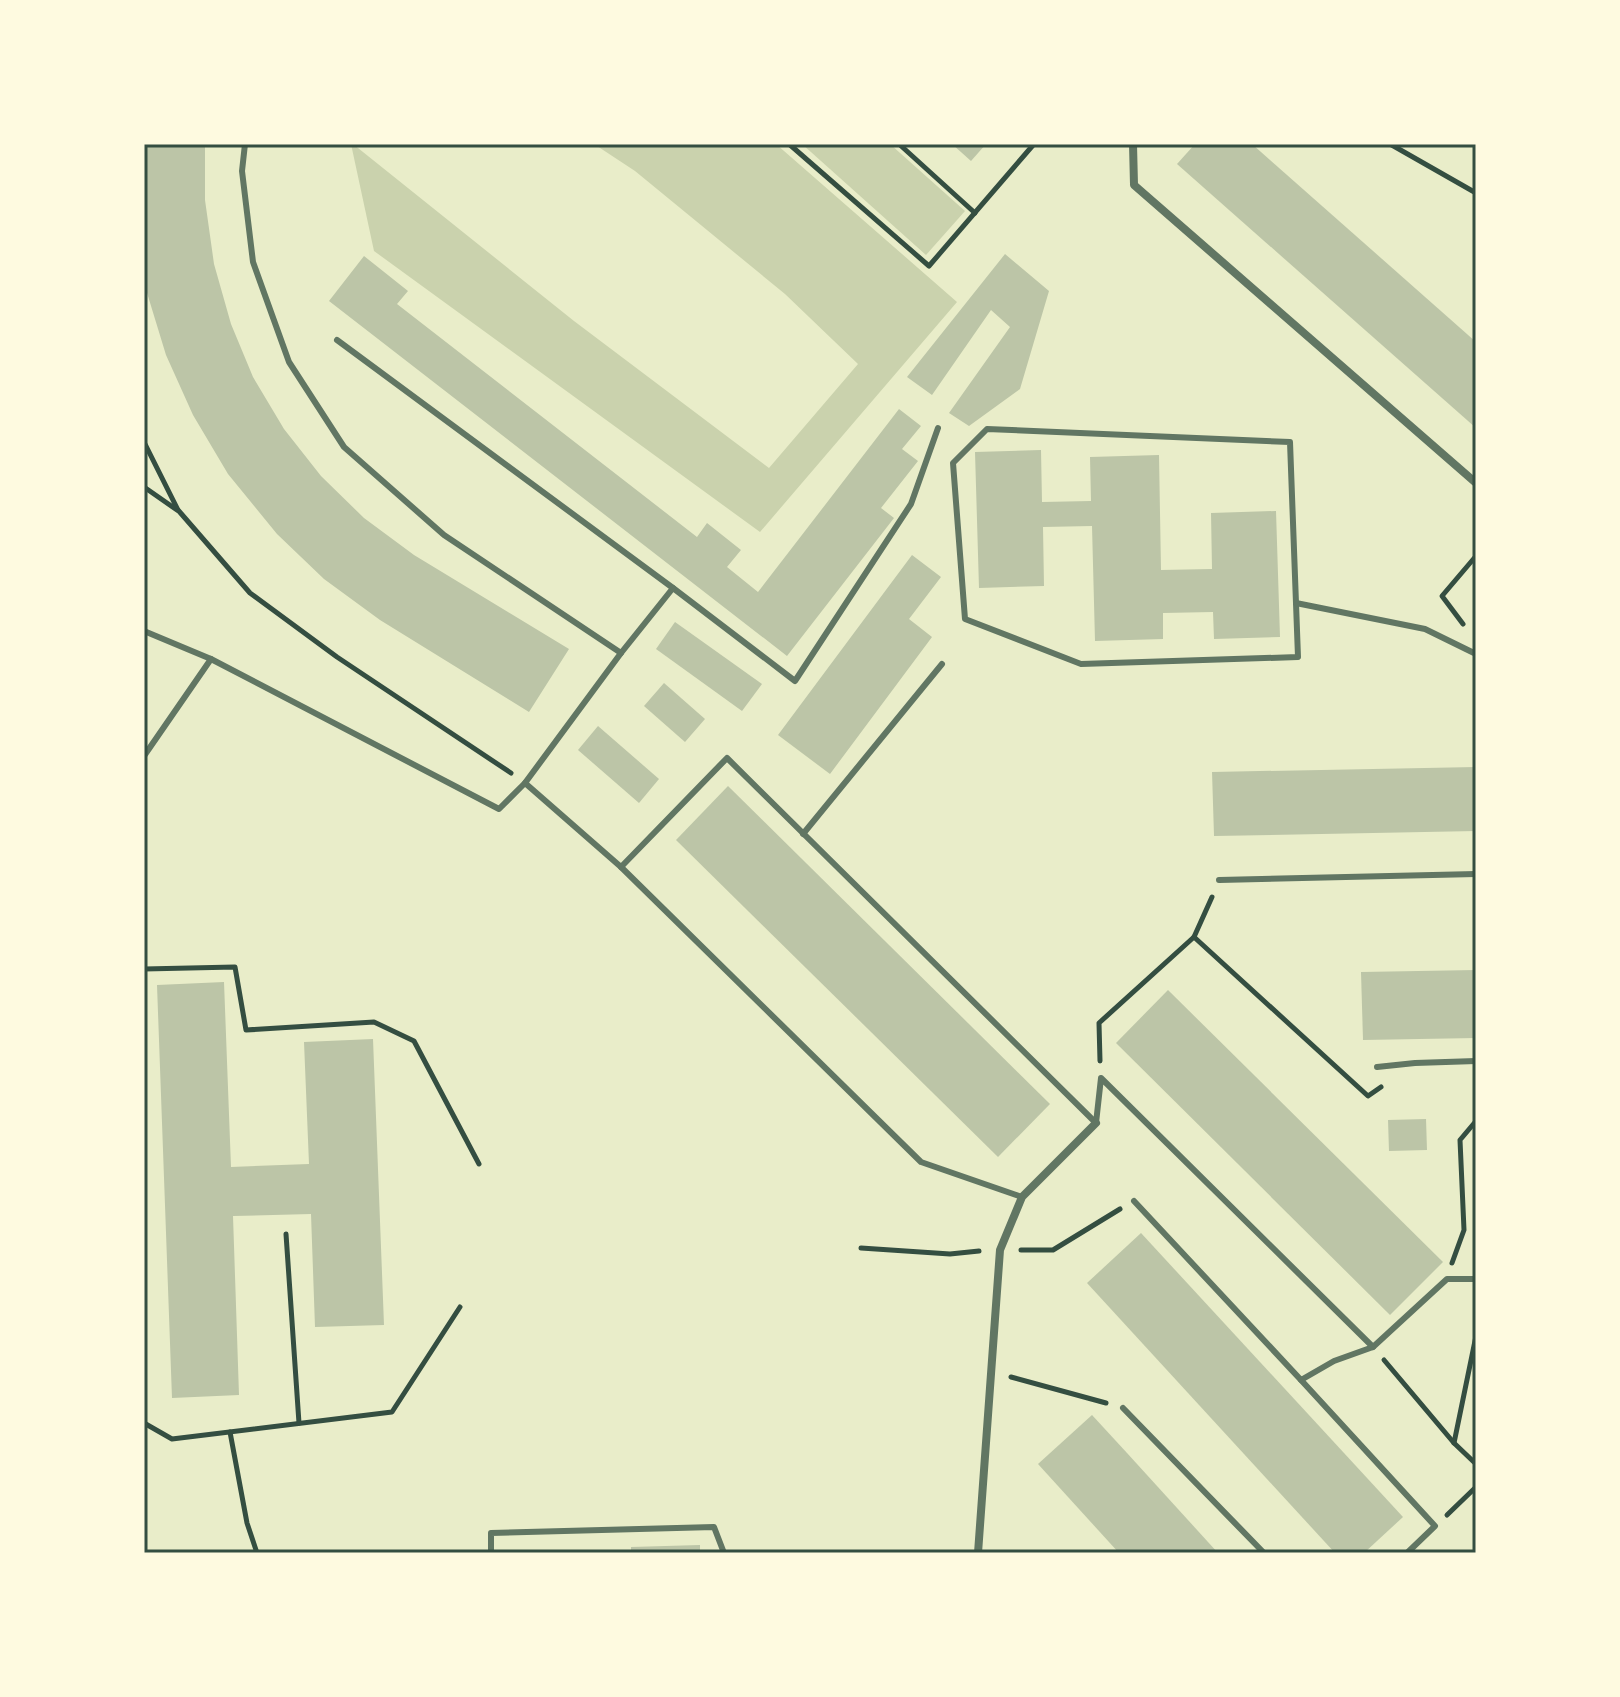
<svg xmlns="http://www.w3.org/2000/svg" width="1620" height="1697" font-family="Helvetica,sans-serif">
  <style>
    .green { fill: #cad2ad }
    .building { fill: #bcc5a7 }
    .lines { fill: none; stroke-linecap: round; stroke-linejoin: round }
    .path { stroke: #344e41; stroke-width: 5 }
    .service { stroke: #617663; stroke-width: 6 }
    .minor { stroke: #617663; stroke-width: 8 }
    .neatline { fill: none; stroke: #344e41; stroke-width: 3 }
  </style>
  <rect width="100%" height="100%" fill="#e9edc9"/>
  <g class="green">
    <polygon points="351,144 353,144 574,321 769,468 858,364 785,294 635,171 594,144 776,144 957,302 760,532 374,251"/>
    <polygon points="802,144 890,144 965,211 926,255"/>
  </g>
  <g class="building">
    <polygon points="144,144 205,144 205,200 214,264 231,324 253,377 284,429 321,476 364,518 414,555 569,649 529,712 380,620 324,579 277,534 228,474 193,415 166,355 144,283"/>
    <polygon points="952,144 986,144 971,161"/>
    <polygon points="1195,144 1252,144 1476,342 1476,428 1177,164"/>
    <polygon points="1005,254 1049,291 1020,389 969,426 949,413 1010,327 991,310 932,395 907,377"/>
    <polygon points="364,256 408,291 397,304 697,537 707,523 741,550 727,567 758,592 899,409 921,426 902,449 918,461 881,508 894,518 787,656 329,301"/>
    <polygon points="1041,450 1042,502 1091,501 1090,457 1159,455 1161,570 1212,569 1211,513 1276,511 1280,637 1214,639 1213,612 1163,613 1163,639 1095,641 1092,526 1043,527 1044,586 979,588 975,452"/>
    <polygon points="912,555 941,577 909,619 932,637 830,774 778,735"/>
    <polygon points="675,622 762,684 742,711 656,649"/>
    <polygon points="664,683 705,719 685,742 644,706"/>
    <polygon points="598,726 659,779 639,803 578,750"/>
    <polygon points="1476,767 1476,831 1214,836 1212,772"/>
    <polygon points="728,786 1050,1104 998,1157 676,840"/>
    <polygon points="1476,970 1476,1038 1363,1040 1361,972"/>
    <polygon points="224,982 231,1167 309,1164 304,1042 373,1039 384,1325 315,1327 311,1214 233,1216 239,1395 172,1398 157,985"/>
    <polygon points="1168,990 1443,1262 1390,1315 1116,1043"/>
    <polygon points="1426,1119 1427,1150 1389,1151 1388,1120"/>
    <polygon points="1141,1233 1403,1517 1364,1553 1335,1553 1087,1283"/>
    <polygon points="1092,1415 1127,1453 1218,1553 1119,1553 1038,1464"/>
    <polygon points="700,1545 700,1553 631,1553 631,1547"/>
  </g>
  <g class="lines">
    <g class="path">
      <polyline points="789,144 929,266 1034,144"/>
      <polyline points="899,144 975,213"/>
      <polyline points="1390,144 1476,193"/>
      <polyline points="144,442 178,510 250,593 337,657 511,773"/>
      <polyline points="144,487 177,510"/>
      <polyline points="1463,624 1442,596 1476,556"/>
      <polyline points="1194,937 1368,1096 1381,1087"/>
      <polyline points="144,969 235,967 246,1030 374,1022 414,1041 479,1164"/>
      <polyline points="1100,1061 1099,1023 1194,937 1212,897"/>
      <polyline points="286,1234 299,1423"/>
      <polyline points="861,1248 950,1254 979,1251"/>
      <polyline points="1021,1250 1053,1250 1120,1209"/>
      <polyline points="1452,1263 1464,1230 1460,1140 1476,1121"/>
      <polyline points="1384,1360 1454,1443 1476,1464"/>
      <polyline points="1011,1377 1106,1403"/>
      <polyline points="144,1423 172,1439 392,1412 460,1307"/>
      <polyline points="230,1432 247,1523 257,1553"/>
      <polyline points="1454,1443 1476,1336"/>
      <polyline points="1447,1515 1476,1487"/>
    </g>
    <g class="service">
      <polyline points="245,144 242,171 253,262 289,362 344,447 444,535 621,653"/>
      <polyline points="337,340 673,588 795,681 911,504 938,428"/>
      <polygon points="987,429 1290,442 1298,657 1081,664 965,619 953,463"/>
      <polyline points="1296,603 1425,629 1476,654"/>
      <polyline points="144,631 211,659 499,809 525,783 621,653 673,588"/>
      <polyline points="144,756 211,659"/>
      <polyline points="525,783 621,867 921,1162 1022,1197"/>
      <polyline points="803,834 942,664"/>
      <polyline points="621,867 727,758 1096,1123"/>
      <polyline points="1219,880 1476,874"/>
      <polyline points="1377,1067 1415,1063 1476,1061"/>
      <polyline points="1096,1123 1101,1078 1373,1347 1447,1279 1476,1279"/>
      <polyline points="1134,1201 1301,1380 1334,1361 1373,1347"/>
      <polyline points="1301,1380 1435,1526 1407,1553"/>
      <polyline points="1123,1408 1264,1553"/>
      <polyline points="491,1553 491,1533 714,1527 724,1553"/>
    </g>
    <g class="minor">
      <polyline points="1133,144 1134,185 1476,483"/>
      <polyline points="978,1553 1000,1250 1022,1197 1096,1123"/>
    </g>
  </g>
  <rect width="1620" height="1697" fill="none" stroke="#fefae0" stroke-width="292"/>
  <rect x="146" y="146" width="1328" height="1405" class="neatline"/>
</svg>
